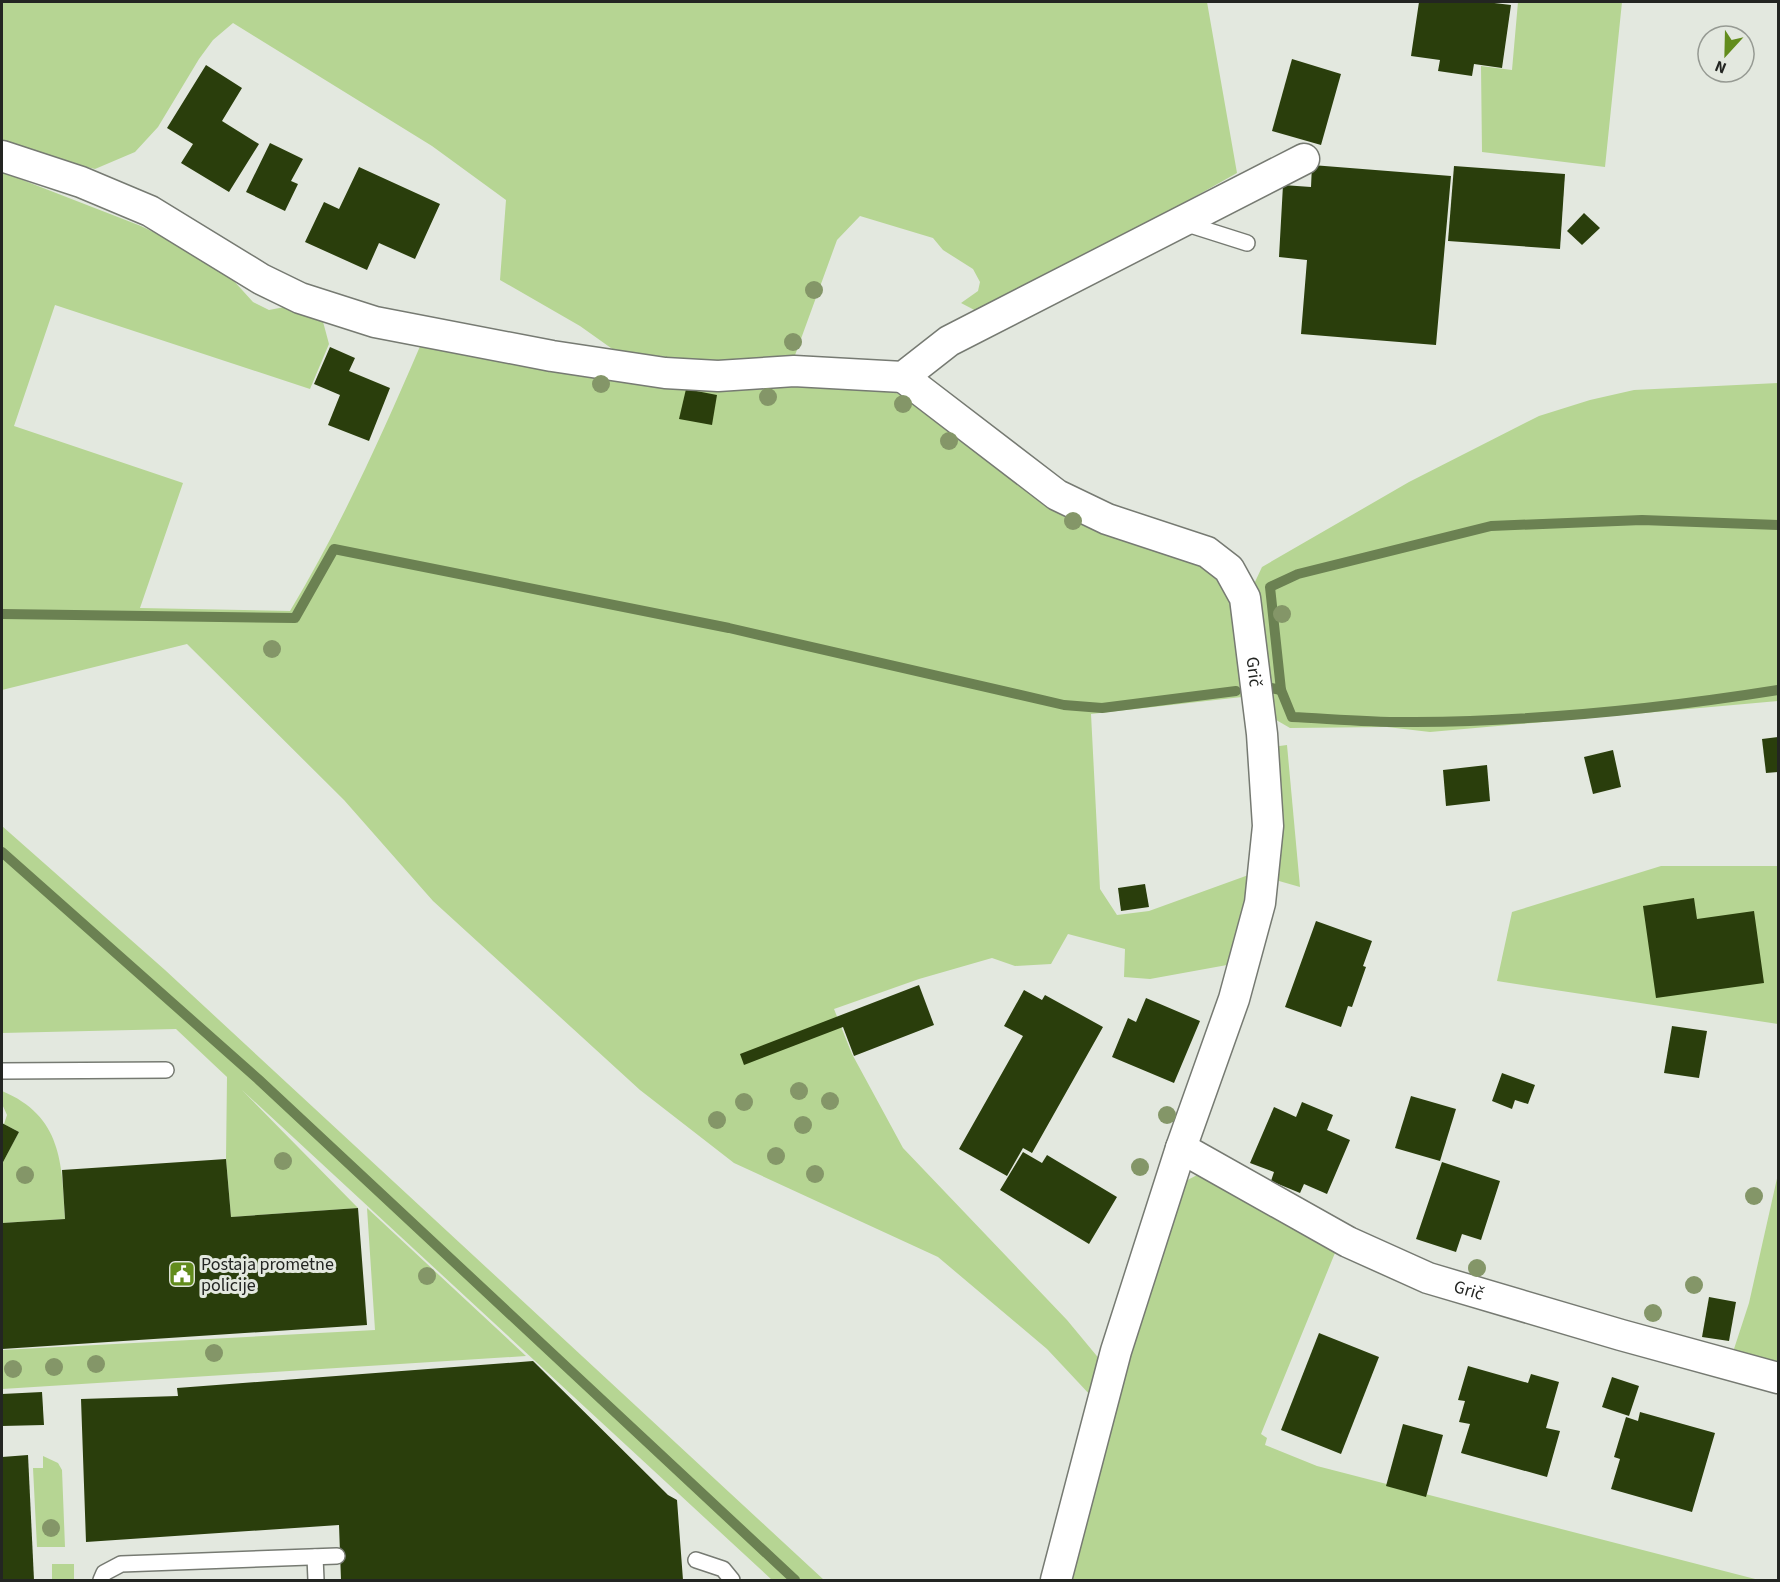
<svg xmlns="http://www.w3.org/2000/svg" width="1780" height="1582" font-family="'Source Sans 3',sans-serif">
  <style>
    .green { fill: #b6d593 }
    .lines { fill: none; stroke-linecap: round; stroke-linejoin: round }
    .stream { stroke: #6b8152; stroke-width: 10 }
    .building { fill: #2a3e0c }
    .service-casing { stroke: #767a72; stroke-width: 18 }
    .minor-casing { stroke: #767a72; stroke-width: 33 }
    .service { stroke: #fff; stroke-width: 15 }
    .minor { stroke: #fff; stroke-width: 30 }
    .tree { fill: #849668 }
    .labels { text-anchor: middle; dominant-baseline: central; stroke-width: 6; stroke-linejoin: round; paint-order: stroke }
    .street-label { font-size: 18px; fill: #232522; stroke: #e3e8df }
    .poi-label { font-size: 18px; fill: #232522; stroke: #e3e8df; text-anchor: start }
  </style>
  <rect width="100%" height="100%" fill="#e3e8df"/>
  <g class="green">
    <polygon points="2,2 1207,2 1237,173 984,315 961,303 978,291 980,282 973,269 943,250 933,238 860,216 837,240 794,358 695,366 618,353 580,326 500,280 506,200 432,146 233,23 213,40 199,59 158,127 135,152 95,169 2,147"/>
    <polygon points="1518,2 1622,2 1605,167 1482,152 1481,66 1512,70"/>
    <path d="M2,172L141,226L200,255L233,280L253,302L269,310L295,305L322,318L329,344L310,389L55,305L14,426L183,483L140,608L290,611C341,526 382,435 421,344L866,385L907,396L1199,560L1227,590L1239,627L1242,697L1091,714L1100,889L1117,915L1149,911L1254,873L1240,947L1227,965L1150,979L1124,977L1125,949L1068,934L1051,964L1015,966L992,958L919,979L834,1009L852,1054L903,1148L1067,1320L1101,1361L1092,1397L1047,1349L938,1257L734,1163L640,1090L433,901L344,800L187,644L2,690Z"/>
    <polygon points="1778,383 1778,701 1430,732 1387,727 1290,728 1271,717 1254,584 1262,567 1409,482 1539,416 1590,400 1634,390"/>
    <polygon points="1287,745 1300,887 1279,881 1272,747"/>
    <polygon points="2,826 165,970 824,1580 772,1580 242,1090 358,1208 231,1217 226,1159 227,1077 176,1029 2,1033"/>
    <polygon points="1661,866 1778,866 1778,1024 1497,981 1512,912"/>
    <path d="M2,1091C62,1116 62,1163 65,1219L2,1223V1164L19,1132L4,1124L7,1115L2,1104Z"/>
    <polygon points="1199,1174 1337,1248 1261,1434 1267,1438 1265,1445 1317,1466 1759,1580 1067,1580 1178,1185"/>
    <polygon points="1778,1174 1778,1363 1733,1352 1749,1303"/>
    <polygon points="367,1208 526,1356 2,1389 2,1350 375,1330"/>
    <polygon points="43,1456 58,1463 62,1470 65,1547 37,1547 33,1468 43,1468"/>
    <rect x="52" y="1564" width="22" height="16"/>
  </g>
  <g class="lines">
    <g class="stream">
      <polyline points="2,614 295,618 334,549 729,628 1064,705 1102,708 1236,691"/>
      <polyline points="1271,688 1281,690 1270,587 1298,574 1491,526 1642,520 1778,525"/>
      <path d="M1281,690L1292,717C1333,719 1375,723 1415,722C1536,721 1659,709 1778,690"/>
      <polyline points="2,852 258,1079 795,1580"/>
    </g>
  </g>
  <g class="building">
    <polygon points="1419,2 1486,2 1511,5 1502,68 1474,64 1472,76 1438,71 1440,60 1411,56"/>
    <polygon points="1292,59 1341,74 1321,145 1272,131"/>
    <polygon points="206,65 242,88 222,121 259,144 229,192 181,163 193,144 167,128"/>
    <polygon points="270,143 303,159 291,181 298,184 285,211 246,192"/>
    <polygon points="1312,165 1451,176 1436,345 1301,334 1307,260 1279,257 1283,185 1311,187"/>
    <polygon points="1454,166 1565,174 1560,249 1448,241"/>
    <polygon points="359,167 440,204 415,259 379,243 367,270 305,242 324,202 339,209"/>
    <polygon points="1584,213 1600,228 1582,245 1567,231"/>
    <polygon points="330,347 355,358 349,371 390,388 369,441 328,425 340,395 314,384"/>
    <polygon points="686,389 717,395 712,425 679,419"/>
    <polygon points="1778,737 1778,772 1766,773 1762,739"/>
    <polygon points="1613,750 1621,787 1593,794 1584,757"/>
    <polygon points="1487,765 1490,801 1446,806 1443,770"/>
    <polygon points="1145,884 1149,907 1121,911 1118,888"/>
    <polygon points="1694,898 1697,919 1754,911 1764,983 1656,998 1643,906"/>
    <polygon points="1316,921 1372,941 1363,966 1366,967 1352,1007 1348,1006 1341,1027 1285,1007"/>
    <polygon points="919,985 934,1025 854,1056 843,1027 744,1065 740,1054"/>
    <polygon points="1024,990 1042,1000 1045,995 1103,1027 1032,1153 1023,1148 1007,1176 959,1149 1023,1036 1004,1026"/>
    <polygon points="1146,998 1200,1021 1174,1083 1112,1057 1128,1018 1136,1022"/>
    <polygon points="1672,1026 1707,1031 1699,1078 1664,1073"/>
    <polygon points="1502,1073 1535,1085 1528,1104 1515,1100 1512,1109 1492,1101"/>
    <polygon points="1411,1096 1456,1109 1440,1161 1395,1148"/>
    <polygon points="1302,1102 1333,1115 1327,1130 1350,1140 1327,1194 1304,1184 1300,1193 1271,1181 1274,1172 1250,1163 1274,1107 1296,1117"/>
    <polygon points="2,1123 19,1132 2,1164"/>
    <polygon points="1023,1152 1042,1163 1047,1155 1117,1197 1089,1244 1000,1190"/>
    <polygon points="226,1159 231,1217 358,1208 367,1325 2,1349 2,1223 65,1219 62,1170"/>
    <polygon points="1442,1162 1500,1181 1481,1240 1462,1234 1456,1252 1416,1239"/>
    <polygon points="1709,1297 1736,1302 1729,1341 1702,1337"/>
    <polygon points="1319,1333 1379,1357 1341,1454 1281,1430"/>
    <polygon points="533,1361 668,1495 677,1500 683,1580 341,1580 339,1525 86,1542 81,1399 178,1396 177,1388"/>
    <polygon points="1468,1366 1528,1383 1531,1374 1559,1382 1546,1428 1560,1431 1547,1477 1461,1453 1470,1424 1459,1422 1465,1401 1458,1400"/>
    <polygon points="1612,1377 1639,1386 1629,1416 1602,1407"/>
    <polygon points="42,1392 44,1425 2,1426 2,1394"/>
    <polygon points="1640,1412 1715,1433 1692,1512 1611,1489 1620,1459 1614,1457 1626,1417 1638,1421"/>
    <polygon points="1403,1424 1443,1435 1426,1497 1386,1486"/>
    <polygon points="28,1455 34,1580 2,1580 2,1457"/>
  </g>
  <g class="lines">
    <defs>
      <g id="service">
        <polyline points="1184,223 1247,243"/>
        <polyline points="2,1071 166,1070"/>
        <polyline points="315,1557 316,1580"/>
        <polyline points="696,1560 723,1569 732,1580"/>
        <polyline points="101,1580 104,1573 121,1564 337,1556"/>
      </g>
      <g id="minor">
        <polyline points="2,156 81,182 150,211 261,279 300,298 375,322 552,356 665,373 718,376 794,371 903,377 949,341 1304,159"/>
        <path id="s1" d="M903,377L1057,495L1107,519L1207,552L1229,569L1245,598L1262,734L1268,826L1260,903L1234,999L1181,1148L1116,1351L1056,1580"/>
        <path id="s2" d="M1181,1148L1348,1242L1428,1278L1621,1335L1778,1378"/>
      </g>
    </defs>
    <use href="#service" class="service-casing"/>
    <use href="#minor" class="minor-casing"/>
    <use href="#service" class="service"/>
    <use href="#minor" class="minor"/>
  </g>
  <g class="tree">
    <circle cx="814" cy="290" r="9"/>
    <circle cx="793" cy="342" r="9"/>
    <circle cx="601" cy="384" r="9"/>
    <circle cx="768" cy="397" r="9"/>
    <circle cx="903" cy="404" r="9"/>
    <circle cx="949" cy="441" r="9"/>
    <circle cx="1073" cy="521" r="9"/>
    <circle cx="1282" cy="614" r="9"/>
    <circle cx="272" cy="649" r="9"/>
    <circle cx="799" cy="1091" r="9"/>
    <circle cx="830" cy="1101" r="9"/>
    <circle cx="744" cy="1102" r="9"/>
    <circle cx="1167" cy="1115" r="9"/>
    <circle cx="717" cy="1120" r="9"/>
    <circle cx="803" cy="1125" r="9"/>
    <circle cx="776" cy="1156" r="9"/>
    <circle cx="283" cy="1161" r="9"/>
    <circle cx="1140" cy="1167" r="9"/>
    <circle cx="815" cy="1174" r="9"/>
    <circle cx="25" cy="1175" r="9"/>
    <circle cx="1754" cy="1196" r="9"/>
    <circle cx="1477" cy="1268" r="9"/>
    <circle cx="427" cy="1276" r="9"/>
    <circle cx="1694" cy="1285" r="9"/>
    <circle cx="1653" cy="1313" r="9"/>
    <circle cx="214" cy="1353" r="9"/>
    <circle cx="96" cy="1364" r="9"/>
    <circle cx="54" cy="1367" r="9"/>
    <circle cx="13" cy="1369" r="9"/>
    <circle cx="51" cy="1528" r="9"/>
  </g>
  <defs>
    <symbol id="civic-square" viewBox="-11 -11 22 22"><rect x="-9" y="-9" width="18" height="18" rx="4" fill="#628c1c" stroke="#e3e8df"/><path d="M-.6-6.5H3V-4.5H.6V-3L4-1V1h2V6H-6V1h2V-1L-.6-3ZM-1.2 2.5V6h2.4V2.5Z" fill="#fff"/></symbol>
  </defs>
  <g fill-rule="evenodd">
    <use href="#civic-square" x="167" y="1259" width="30" height="30"/>
  </g>
  <g class="labels">
    <g class="street-label">
      <text stroke="none"><textPath href="#s1" startOffset="490">Grič</textPath></text>
      <text stroke="none"><textPath href="#s2" startOffset="322">Grič</textPath></text>
    </g>
    <g class="poi-label">
      <text x="201" y="1264">Postaja prometne<tspan x="201" dy="21">policije</tspan></text>
    </g>
  </g>
  <rect width="1780" height="1582" fill="none" stroke="#232522" stroke-width="6"/>
  <g transform="translate(1726 54) rotate(202)"><circle r="28" fill="#e3e8df" stroke="#969a93" stroke-width="1.5"/>
  <path d="M0-4.5L10 22L0 15L-10 22Z" fill="#628c1c"/>
  <text y="-9" font-size="16" font-weight="bold" text-anchor="middle" fill="#232522">N</text>
  </g>
</svg>
